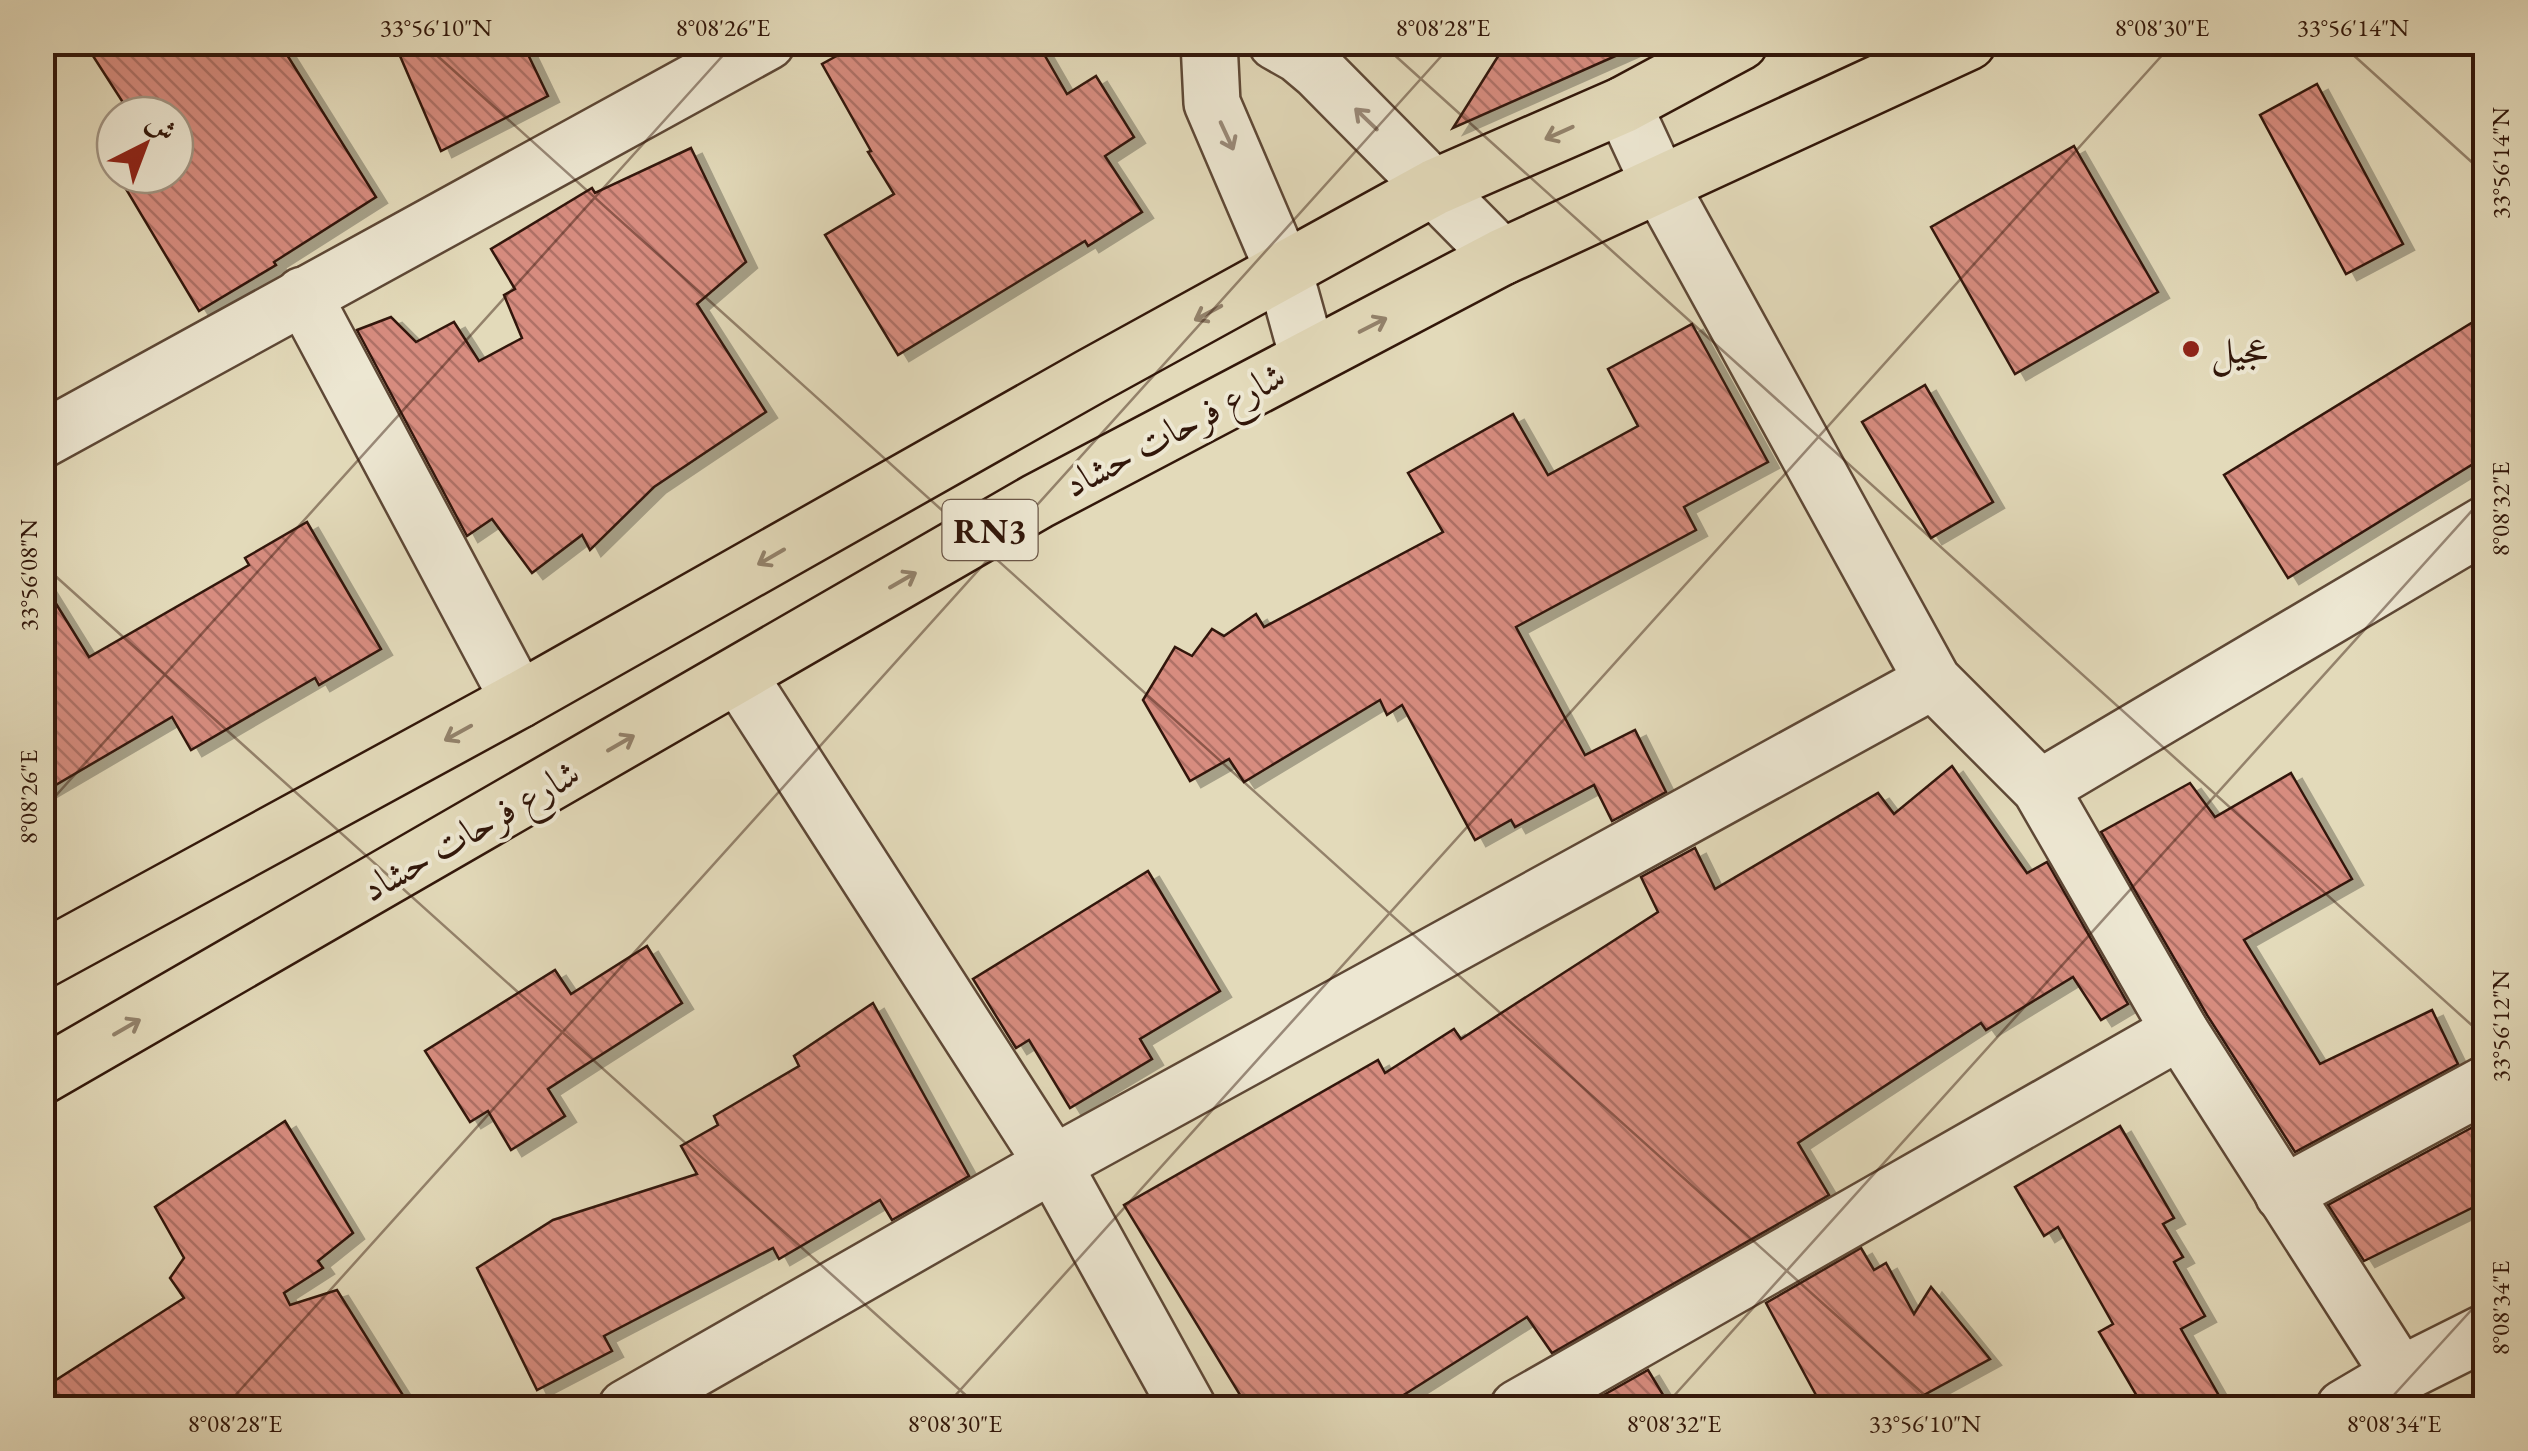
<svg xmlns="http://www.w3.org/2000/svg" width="2528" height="1451" font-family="'EB Garamond',Amiri,serif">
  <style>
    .building { fill: url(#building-back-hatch); stroke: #32170a; stroke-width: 2.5; filter: url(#shadow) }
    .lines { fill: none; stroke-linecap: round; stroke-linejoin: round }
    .minor-casing { stroke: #5e4836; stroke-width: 60 }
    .tertiary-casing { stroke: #5e4836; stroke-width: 60 }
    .primary-casing { stroke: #32170a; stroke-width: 60 }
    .minor { stroke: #ede7d2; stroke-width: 55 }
    .tertiary { stroke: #ede7d2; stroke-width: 55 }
    .primary { stroke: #e3daba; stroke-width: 55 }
    .oneway { stroke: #998978 }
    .oneway2 { stroke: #93826b }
    .ticks { fill: none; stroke: #32170a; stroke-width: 2.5; stroke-opacity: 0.45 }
    .poi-dot { fill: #8f2418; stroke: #ede7d2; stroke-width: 4 }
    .labels { text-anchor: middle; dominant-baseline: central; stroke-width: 8; stroke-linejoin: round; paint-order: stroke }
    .shield { fill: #ede7d2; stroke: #6a5546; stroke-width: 2.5 }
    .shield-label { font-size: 35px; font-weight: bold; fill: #32170a }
    .poi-label { font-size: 38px; fill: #32170a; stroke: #ede7d2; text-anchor: start }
    .street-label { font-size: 38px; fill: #32170a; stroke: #ede7d2 }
    .neatline { fill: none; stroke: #32170a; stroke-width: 4 }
    .ticks-label { font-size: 25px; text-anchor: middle; fill: #32170a }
  </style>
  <defs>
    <pattern id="building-back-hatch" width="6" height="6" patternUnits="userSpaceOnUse" patternTransform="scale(2.5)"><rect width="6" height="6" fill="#d78c7f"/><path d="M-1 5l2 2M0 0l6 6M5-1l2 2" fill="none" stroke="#af7166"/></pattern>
    <filter id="shadow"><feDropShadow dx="11" dy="6" stdDeviation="0" flood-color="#0004"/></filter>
  </defs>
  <rect width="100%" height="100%" fill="#e3daba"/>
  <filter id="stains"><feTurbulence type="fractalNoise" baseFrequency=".002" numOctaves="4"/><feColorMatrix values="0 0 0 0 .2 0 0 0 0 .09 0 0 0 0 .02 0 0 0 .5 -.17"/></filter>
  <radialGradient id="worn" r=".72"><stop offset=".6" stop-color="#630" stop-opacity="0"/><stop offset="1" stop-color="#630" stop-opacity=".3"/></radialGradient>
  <g class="building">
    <polygon points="84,42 279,42 376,197 274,262 276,265 199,311 120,179 127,175 175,175 175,115 131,115"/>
    <polygon points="394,42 522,42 548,96 441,151"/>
    <polygon points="862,42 1037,42 1067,94 1096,76 1134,137 1105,156 1142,212 1088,246 1085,241 898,355 825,235 894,194 868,152 871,151 822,64"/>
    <polygon points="1507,42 1647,42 1453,128"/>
    <polygon points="2317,84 2403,244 2346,274 2260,115"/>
    <polygon points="2074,146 2158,292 2015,374 1931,227"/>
    <polygon points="691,148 746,262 697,304 766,412 654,487 590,550 582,535 532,573 492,519 467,536 357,330 391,317 416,342 454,322 479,361 522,338 504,295 515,289 491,249 592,188 595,193"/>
    <polygon points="2486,314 2486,456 2288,578 2224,475"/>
    <polygon points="1692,324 1768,462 1684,507 1696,530 1516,627 1585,755 1635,730 1666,792 1612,821 1594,785 1515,827 1511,820 1475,840 1402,705 1387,715 1380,700 1244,782 1229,759 1190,781 1143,700 1175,647 1192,656 1212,629 1224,636 1256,614 1264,627 1443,532 1408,473 1513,414 1548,475 1638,426 1608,369"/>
    <polygon points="1925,385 1993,502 1931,538 1862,422"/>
    <polygon points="307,522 381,649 319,685 315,678 191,750 172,717 42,793 42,581 89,657 249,565 245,558"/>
    <polygon points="1952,766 2027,873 2047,862 2128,1004 2101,1020 2073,977 1986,1030 1981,1023 1798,1143 1829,1195 1552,1353 1527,1317 1383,1408 1248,1408 1124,1205 1378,1060 1385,1073 1454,1029 1461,1039 1658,912 1641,877 1695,848 1715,889 1878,793 1894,814"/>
    <polygon points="2291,773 2352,879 2244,940 2320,1064 2432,1010 2458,1064 2295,1152 2207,1015 2101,832 2190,783 2215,817"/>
    <polygon points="1148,871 1220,991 1140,1039 1152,1059 1070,1108 1029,1040 1016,1048 973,979"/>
    <polygon points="647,946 682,1003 548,1089 565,1116 511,1150 488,1111 470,1122 425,1051 555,970 571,994"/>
    <polygon points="873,1003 969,1176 892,1220 880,1200 779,1259 773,1248 604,1336 612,1351 537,1390 477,1268 553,1220 697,1174 681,1146 718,1125 714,1116 799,1066 794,1056"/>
    <polygon points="2486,1120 2486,1201 2364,1261 2328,1205"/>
    <polygon points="285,1121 353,1233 318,1261 323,1268 284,1293 290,1305 337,1290 411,1408 42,1408 42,1389 184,1298 170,1278 184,1258 155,1207"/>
    <polygon points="2120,1126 2174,1218 2163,1224 2183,1257 2174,1262 2205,1316 2181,1329 2226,1408 2144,1408 2099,1332 2113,1324 2058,1227 2044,1236 2015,1187"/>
    <polygon points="1861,1248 1874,1270 1886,1263 1914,1314 1931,1287 1990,1359 1900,1408 1823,1408 1766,1303"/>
    <polygon points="1648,1370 1671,1408 1589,1408 1586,1405"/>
  </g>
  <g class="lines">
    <defs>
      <g id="minor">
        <polyline points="1623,105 1660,185 1933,681 2040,788 2180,1031 2400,1375"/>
        <polyline points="303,295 519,700"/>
        <polyline points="42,440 767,42"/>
        <polyline points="739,676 1053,1164 1188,1408"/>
        <polyline points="2040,788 2486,524"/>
        <polyline points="2283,1194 2486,1084"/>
        <polyline points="626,1408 1053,1164 1933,681"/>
        <polyline points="1518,1408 2180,1031"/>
        <polyline points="2344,1408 2400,1375 2486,1332"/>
      </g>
      <g id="tertiary">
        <polyline points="1209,42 1212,103 1284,271 1308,357"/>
        <polyline points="1276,42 1299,55 1318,71 1502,257"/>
      </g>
      <g id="primary">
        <polyline points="42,960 519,700 1090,377 1435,187 1623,105 1740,42"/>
        <polyline points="42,1076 1038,501 1502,257 1968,42"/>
      </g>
    </defs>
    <use href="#minor" class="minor-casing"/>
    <use href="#tertiary" class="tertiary-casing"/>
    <use href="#primary" class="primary-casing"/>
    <use href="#minor" class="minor"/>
    <use href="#tertiary" class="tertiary"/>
    <use href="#primary" class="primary"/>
  </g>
  <defs><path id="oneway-shaft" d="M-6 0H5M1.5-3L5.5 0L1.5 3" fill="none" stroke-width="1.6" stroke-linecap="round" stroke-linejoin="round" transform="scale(2.5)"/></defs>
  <g class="oneway">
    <use href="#oneway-shaft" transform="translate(1366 119) rotate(-136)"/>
    <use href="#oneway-shaft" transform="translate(1227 136) rotate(65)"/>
  </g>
  <g class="oneway2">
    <use href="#oneway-shaft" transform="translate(1559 133) rotate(156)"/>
    <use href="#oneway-shaft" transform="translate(1208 313) rotate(152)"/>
    <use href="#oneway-shaft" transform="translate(1373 325) rotate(-27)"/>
    <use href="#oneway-shaft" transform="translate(771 557) rotate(150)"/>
    <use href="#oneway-shaft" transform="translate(903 580) rotate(-30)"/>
    <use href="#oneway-shaft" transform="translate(458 733) rotate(151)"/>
    <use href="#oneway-shaft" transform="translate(621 743) rotate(-30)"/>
    <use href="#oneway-shaft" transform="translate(127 1027) rotate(-30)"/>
  </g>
  <path class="ticks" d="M422,42L1939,1408M1380,42L2486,1038M2339,42L2486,175M42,564L980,1408M42,811L735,42M224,1408L1454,42M944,1408L2174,42M1663,1408L2486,495M2382,1408L2486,1294"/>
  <circle class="poi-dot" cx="2191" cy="349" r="10"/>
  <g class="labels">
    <rect class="shield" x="942.5" y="500" width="95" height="60" rx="8"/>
    <g class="shield-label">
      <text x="990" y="530">RN3</text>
    </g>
    <g class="poi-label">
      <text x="2211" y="349">عجيل</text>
    </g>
    <g class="street-label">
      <text transform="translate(1174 429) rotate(-28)">شارع فرحات حشاد</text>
      <text transform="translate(470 830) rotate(-30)">شارع فرحات حشاد</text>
    </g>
  </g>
  <rect width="2528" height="1451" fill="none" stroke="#e3daba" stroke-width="110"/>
  <g transform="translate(145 145) rotate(42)"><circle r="48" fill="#ede7d2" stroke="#a29482" stroke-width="2.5"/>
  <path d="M0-8L18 38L0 25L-18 38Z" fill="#8f2418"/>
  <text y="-15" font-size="28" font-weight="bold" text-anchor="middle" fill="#32170a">ش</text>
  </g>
  <rect x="55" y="55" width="2418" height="1341" class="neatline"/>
  <g class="ticks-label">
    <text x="436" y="36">33°56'10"N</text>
    <text x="723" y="36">8°08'26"E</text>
    <text x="1443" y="36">8°08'28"E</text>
    <text x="2162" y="36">8°08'30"E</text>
    <text x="2353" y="36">33°56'14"N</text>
    <text transform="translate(2500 163) rotate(-90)" y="9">33°56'14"N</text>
    <text transform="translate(2500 509) rotate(-90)" y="9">8°08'32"E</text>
    <text transform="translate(28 575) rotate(-90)" y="9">33°56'08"N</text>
    <text transform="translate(28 797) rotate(-90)" y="9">8°08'26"E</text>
    <text transform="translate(2500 1026) rotate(-90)" y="9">33°56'12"N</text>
    <text transform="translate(2500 1308) rotate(-90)" y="9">8°08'34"E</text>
    <text x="235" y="1432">8°08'28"E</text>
    <text x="955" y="1432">8°08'30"E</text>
    <text x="1674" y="1432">8°08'32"E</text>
    <text x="1925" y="1432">33°56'10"N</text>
    <text x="2394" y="1432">8°08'34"E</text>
  </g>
  <rect width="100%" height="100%" filter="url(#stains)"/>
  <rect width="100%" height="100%" fill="url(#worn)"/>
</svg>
